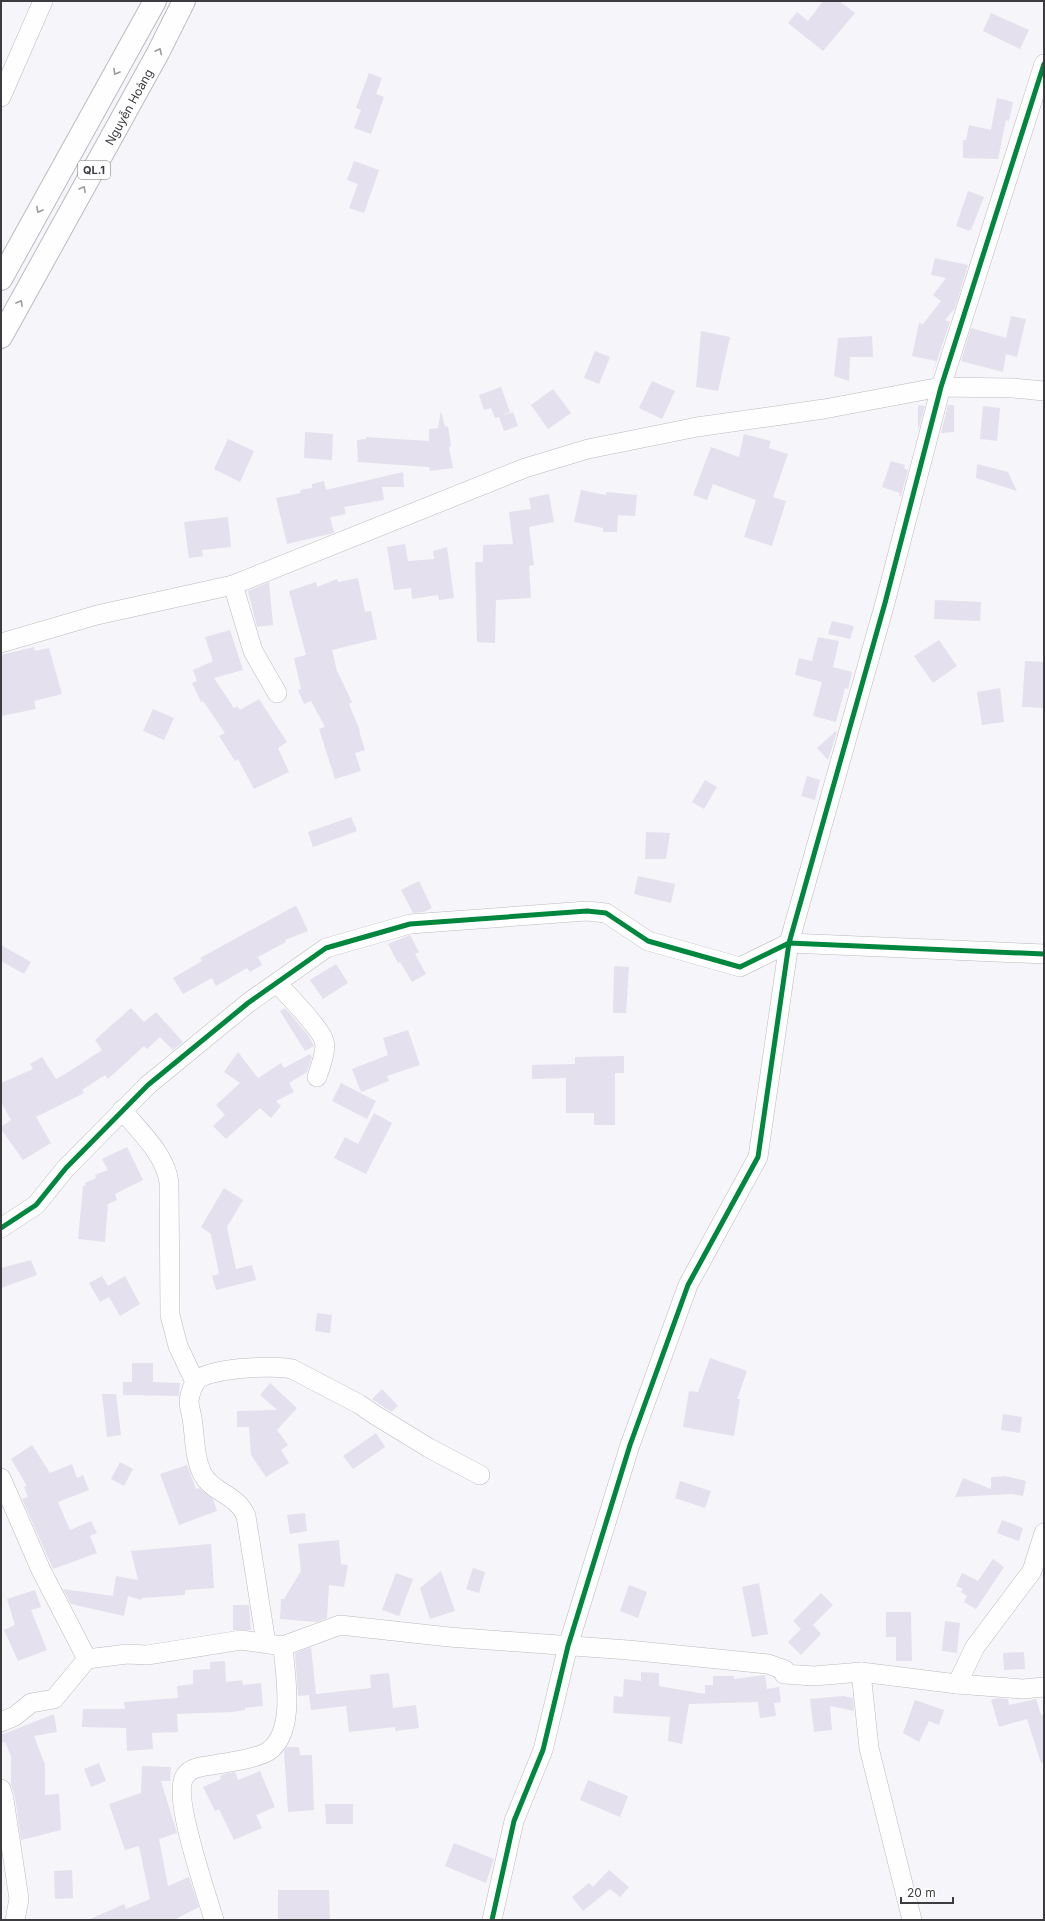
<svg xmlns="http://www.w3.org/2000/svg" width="1045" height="1921" font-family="Inter,sans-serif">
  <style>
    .building { fill: #e5e0ed }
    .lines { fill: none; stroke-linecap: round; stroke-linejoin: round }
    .street-casing { stroke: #bbbbbf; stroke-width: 20 }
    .highway-casing { stroke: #bbbbbf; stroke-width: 24 }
    .street { stroke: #fefefe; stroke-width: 19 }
    .highway { stroke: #fefefe; stroke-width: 22 }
    .cycleway-casing { stroke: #fff; stroke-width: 8 }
    .cycleway { stroke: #00873e; stroke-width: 5 }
    .oneway { stroke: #9c9c9f }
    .labels { text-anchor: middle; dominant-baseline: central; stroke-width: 3.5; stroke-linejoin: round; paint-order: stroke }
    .shield { fill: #fff; stroke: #767679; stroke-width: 1 }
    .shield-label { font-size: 11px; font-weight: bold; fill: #3b3b40 }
    .street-label { font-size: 12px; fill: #3b3b40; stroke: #fff }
  </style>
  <rect width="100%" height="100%" fill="#f5f5fa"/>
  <g class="building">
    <polygon points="823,1 839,1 855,13 823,51 788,23 797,12 808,21"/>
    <polygon points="991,13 1029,30 1020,49 983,31"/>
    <polygon points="369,73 382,78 376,94 384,97 371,134 354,128 361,110 356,108"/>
    <polygon points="997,98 1013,102 1009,121 1006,120 998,159 963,158 963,140 966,140 969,125 991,130"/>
    <polygon points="354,161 379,170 364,213 349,208 358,184 347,180"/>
    <polygon points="968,191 984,197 971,230 970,229 969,231 956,226"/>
    <polygon points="935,258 968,265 955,308 945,320 950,322 931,378 936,361 912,356 919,323 923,324 941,301 933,295 946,278 931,275"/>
    <polygon points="1011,316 1026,319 1017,357 1006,354 1003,372 961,361 971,328 1006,338"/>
    <polygon points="701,331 730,337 718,391 696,387"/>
    <polygon points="872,336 873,357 850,357 849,381 834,376 838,338"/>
    <polygon points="595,351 610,357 599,384 584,378"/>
    <polygon points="652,381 675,391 662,419 639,408"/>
    <polygon points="501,387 510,412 502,416 513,412 518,426 504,431 499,417 495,418 491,408 484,410 479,395"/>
    <polygon points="553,389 571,413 548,429 531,405"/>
    <polygon points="918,405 925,406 918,431"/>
    <polygon points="948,405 954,405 954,432 941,433"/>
    <polygon points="983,406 1000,408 997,441 980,439"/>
    <polygon points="441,411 445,427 448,426 451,446 449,447 453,468 430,471 429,467 358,462 357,440 366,439 366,437 429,441 429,429 438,428"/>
    <polygon points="305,432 333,434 332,460 304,458"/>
    <polygon points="744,434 771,441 769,448 788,454 773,497 786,501 772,546 744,537 756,500 713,484 707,500 693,495 711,447 739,457"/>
    <polygon points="228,439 254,451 240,482 214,469"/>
    <polygon points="891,461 905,465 904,468 908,470 901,496 899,496 900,493 882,487"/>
    <polygon points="977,464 1008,472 1017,491 976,478"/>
    <polygon points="403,472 404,487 382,487 384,500 344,507 346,514 330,517 334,533 287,544 276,498 301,493 300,490 312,488 312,484 324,481 326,490"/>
    <polygon points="581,490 606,495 606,492 637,495 635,516 618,515 617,532 603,532 603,528 574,522"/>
    <polygon points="549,494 554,522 529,527 534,565 529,566 531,598 496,600 495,643 477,642 475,562 483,562 483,545 513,544 509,512 531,509 529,498"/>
    <polygon points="228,517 231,547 202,550 203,556 189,558 184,522"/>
    <polygon points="405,544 408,561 434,559 433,551 447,547 454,598 439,600 438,595 412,599 411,588 394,590 387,547"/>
    <polygon points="358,578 365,612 371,611 377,639 332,650 337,671 352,702 349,704 360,731 359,731 365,750 355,753 361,771 335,779 319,729 325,727 311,701 304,704 298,690 301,689 294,658 306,655 289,591 316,582 317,587 337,579 338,582"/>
    <polygon points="269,582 273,625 257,627 248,591"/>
    <polygon points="935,600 981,602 980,621 934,619"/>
    <polygon points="832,621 854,626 850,639 828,634"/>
    <polygon points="230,630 243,670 214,678 234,708 237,706 240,710 259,699 287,742 278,748 289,772 254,789 238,759 235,761 219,736 225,733 203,701 201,702 192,683 197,681 193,670 213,661 205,637"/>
    <polygon points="818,637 839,641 833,667 852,672 848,689 845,688 836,722 813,716 822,682 795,675 799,658 812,661"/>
    <polygon points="939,640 957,666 933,683 914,656"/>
    <polygon points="34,647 35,651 49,648 62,694 34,701 36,709 1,716 1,655"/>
    <polygon points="1025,661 1044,662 1044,708 1022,707"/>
    <polygon points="1000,688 1004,722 982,725 977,692"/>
    <polygon points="153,709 174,718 164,740 143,731"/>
    <polygon points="836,731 837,732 828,760 817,748"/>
    <polygon points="807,776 820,780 815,800 801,796"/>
    <polygon points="705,780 717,787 704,809 692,802"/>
    <polygon points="351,817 357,831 313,847 308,832"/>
    <polygon points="646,832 670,833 666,859 645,859"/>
    <polygon points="638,876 675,884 671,903 634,894"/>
    <polygon points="419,881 432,908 424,912 413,913 401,890"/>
    <polygon points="295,906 297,907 308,931 285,940 286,942 258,957 262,965 250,972 247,968 216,986 212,978 183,994 173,978 202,961 200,958"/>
    <polygon points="410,935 419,952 415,954 426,974 412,982 400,962 398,963 388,944"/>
    <polygon points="1,945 31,962 24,974 1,961"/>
    <polygon points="336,964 348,983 323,999 310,980"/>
    <polygon points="614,966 629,967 626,1013 613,1013"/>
    <polygon points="131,1008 144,1022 156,1012 183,1042 173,1050 160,1037 147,1049 144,1046 108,1079 105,1075 82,1090 84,1093 36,1117 51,1143 23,1160 1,1129 1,1127 11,1120 1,1102 1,1083 33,1069 30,1064 42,1057 56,1079 70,1071 102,1050 95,1040"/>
    <polygon points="285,1008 308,1035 314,1046 305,1051 280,1011"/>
    <polygon points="408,1030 420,1065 387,1076 389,1081 361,1092 352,1069 388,1055 383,1038"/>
    <polygon points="238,1052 258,1078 281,1063 284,1068 310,1054 312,1057 307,1072 289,1083 294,1092 276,1101 281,1106 271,1118 260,1108 226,1139 213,1126 225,1115 216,1105 240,1083 224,1072"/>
    <polygon points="624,1056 624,1073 615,1073 615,1125 594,1125 594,1113 566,1113 566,1078 532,1079 532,1065 575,1064 575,1057"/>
    <polygon points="341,1083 376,1101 367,1119 332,1101"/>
    <polygon points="374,1113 392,1123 366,1174 334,1158 345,1137 358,1144"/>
    <polygon points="127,1147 143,1180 115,1194 117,1200 108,1204 105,1242 78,1239 83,1186 86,1185 85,1183 96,1178 95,1175 108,1170 102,1159"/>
    <polygon points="224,1188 243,1200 227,1227 236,1269 252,1265 256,1280 216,1290 212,1276 219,1274 211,1234 201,1227"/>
    <polygon points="31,1260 37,1275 1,1288 1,1268"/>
    <polygon points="102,1276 108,1286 125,1276 140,1304 120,1316 109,1297 100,1302 89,1283"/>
    <polygon points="317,1313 332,1315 330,1333 315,1331"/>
    <polygon points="710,1358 747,1371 737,1399 740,1399 734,1436 683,1427 689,1391 698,1392"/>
    <polygon points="132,1363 153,1363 153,1382 180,1383 179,1396 123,1395 123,1382 132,1382"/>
    <polygon points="270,1383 297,1408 277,1430 288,1445 281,1450 289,1463 266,1477 251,1455 249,1427 237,1427 237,1411 277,1410 260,1395"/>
    <polygon points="382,1389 398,1406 391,1412 372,1399"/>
    <polygon points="102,1394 116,1394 121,1435 107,1437"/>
    <polygon points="1003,1414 1022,1417 1020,1433 1001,1430"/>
    <polygon points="376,1433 385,1447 353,1469 343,1456"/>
    <polygon points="32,1445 50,1473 72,1464 77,1478 83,1475 89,1490 58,1502 70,1530 91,1521 97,1533 90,1536 97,1553 53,1569 22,1499 28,1497 24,1487 27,1486 11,1459"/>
    <polygon points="120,1462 133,1469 124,1486 111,1479"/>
    <polygon points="187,1465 196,1489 199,1488 213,1499 217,1511 179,1525 160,1474"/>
    <polygon points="1005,1476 1026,1481 1023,1496 1012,1494 955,1497 963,1478 991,1489 991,1477"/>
    <polygon points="680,1481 711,1491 705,1508 675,1498"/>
    <polygon points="305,1513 307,1531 290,1534 287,1515"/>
    <polygon points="1002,1520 1023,1528 1019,1541 997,1533"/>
    <polygon points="339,1540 341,1564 348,1565 344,1587 329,1585 327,1618 317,1622 280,1619 281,1599 284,1599 301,1571 298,1544"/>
    <polygon points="211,1544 214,1588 185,1590 185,1595 142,1598 141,1600 128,1596 124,1616 71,1604 63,1589 113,1596 116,1576 138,1580 131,1551"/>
    <polygon points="993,1559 1004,1567 976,1609 964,1602 967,1596 961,1592 963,1589 956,1586 962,1573 978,1581"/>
    <polygon points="473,1568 485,1572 479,1593 466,1589"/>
    <polygon points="441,1571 455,1611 430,1619 420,1588"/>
    <polygon points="396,1573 413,1579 399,1616 382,1610"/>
    <polygon points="759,1583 768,1634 752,1637 742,1587"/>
    <polygon points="629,1585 647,1592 638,1618 620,1611"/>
    <polygon points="35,1590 41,1607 31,1610 47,1650 18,1661 4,1630 15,1625 7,1599"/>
    <polygon points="821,1593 833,1605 813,1625 821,1634 801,1655 788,1642 801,1629 793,1621"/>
    <polygon points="233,1605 249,1605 251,1630 233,1630"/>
    <polygon points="886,1612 911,1612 912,1661 896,1661 896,1637 886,1637"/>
    <polygon points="945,1621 960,1623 957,1653 942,1651"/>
    <polygon points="311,1647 316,1694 371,1688 370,1675 389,1673 393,1708 416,1705 419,1728 395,1731 395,1727 349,1732 346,1706 311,1710 309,1695 298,1696 295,1653"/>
    <polygon points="1024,1652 1025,1669 1004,1670 1003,1653"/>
    <polygon points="225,1661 226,1682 242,1680 243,1685 261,1683 263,1706 245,1708 245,1710 232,1712 177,1714 178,1732 152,1733 153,1749 127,1751 126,1728 82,1727 83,1709 125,1709 124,1702 178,1698 177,1686 193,1684 193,1670 210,1669 210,1662"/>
    <polygon points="641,1672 659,1673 659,1686 705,1694 705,1685 713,1685 713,1676 734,1676 734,1679 765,1675 767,1689 779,1687 781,1702 774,1703 776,1716 760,1718 758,1702 689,1704 682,1744 668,1741 670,1717 613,1713 614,1696 623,1697 624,1679 641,1681"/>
    <polygon points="843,1696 853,1698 854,1711 830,1706 832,1730 814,1732 810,1699"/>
    <polygon points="996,1698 1008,1699 1009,1705 1036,1699 1041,1715 1044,1714 1044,1762 1041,1763 1027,1719 999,1727 991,1700"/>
    <polygon points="915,1700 944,1710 939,1725 929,1721 919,1742 903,1733"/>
    <polygon points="54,1714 57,1732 34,1736 45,1765 45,1795 59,1794 61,1830 21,1840 15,1797 11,1785 11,1756 5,1742 1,1743 1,1735"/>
    <polygon points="287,1747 299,1747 300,1755 312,1755 314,1810 288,1812 284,1750"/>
    <polygon points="99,1763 106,1781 91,1787 84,1769"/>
    <polygon points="142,1766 171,1767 170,1781 161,1781 177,1833 159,1839 168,1886 189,1877 199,1907 174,1920 88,1920 124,1904 126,1909 150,1899 139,1846 125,1850 109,1804 141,1793"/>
    <polygon points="260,1771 275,1807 256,1815 262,1828 234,1840 219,1809 215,1811 203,1787 221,1779 220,1776 225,1774 235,1772 238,1780"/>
    <polygon points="588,1780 628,1796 620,1817 580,1800"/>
    <polygon points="325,1804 353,1804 353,1824 326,1824"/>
    <polygon points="454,1843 494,1859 486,1883 445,1866"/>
    <polygon points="72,1870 73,1898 55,1899 54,1871"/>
    <polygon points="609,1870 629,1887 620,1897 610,1889 583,1911 572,1897 589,1883 593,1887"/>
    <polygon points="278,1890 329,1890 330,1920 278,1919"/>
  </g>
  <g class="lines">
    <defs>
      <g id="street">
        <polyline points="1,97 43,1"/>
        <polyline points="233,585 253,651 277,693"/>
        <polyline points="1,643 97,615 233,585 525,468 588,449 697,427 824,409 941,387 1013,388 1044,391"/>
        <path d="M277,983C286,993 322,1030 324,1041C327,1050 320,1068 317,1077"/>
        <path d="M122,1110C140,1132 165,1154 169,1182L170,1315L178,1346L195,1382"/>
        <polyline points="1,1228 36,1205 66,1168 148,1085 248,1003 326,948 410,924 587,911 606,913 648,941 740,967 789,943 1044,954"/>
        <polyline points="1,1478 41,1570 87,1659"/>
        <path d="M266,1643L246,1516C237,1494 213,1493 203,1475C194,1458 195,1436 192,1418C191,1412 189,1406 189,1400C190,1395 192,1387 195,1383C204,1367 275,1365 292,1369L359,1404L375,1415L429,1448L480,1475"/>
        <polyline points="861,1672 869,1748 912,1920"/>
        <polyline points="957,1684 975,1647 1032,1571 1044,1533"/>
        <polyline points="1,1722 15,1716 31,1703 54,1699 87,1659 127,1654 147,1655 241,1640 283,1646 340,1625 449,1637 628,1650 768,1664 785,1670 784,1674 814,1676 861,1672 957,1684 1023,1689 1044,1687"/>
        <polyline points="1,1789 4,1799 19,1899 15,1920"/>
        <path d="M214,1920C207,1895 171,1795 185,1776C191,1767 202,1767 212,1765C225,1763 261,1758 270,1750C296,1729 285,1675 283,1646"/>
        <polyline points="492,1920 514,1821 543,1750 568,1646 630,1445 688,1285 758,1157 789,943 885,603 941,387 1044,64"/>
      </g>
      <g id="highway">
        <polyline points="1,279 155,1"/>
        <polyline points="1,337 158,53 184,1"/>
      </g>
    </defs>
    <use href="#street" class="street-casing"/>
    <use href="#highway" class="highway-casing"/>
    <use href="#street" class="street"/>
    <use href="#highway" class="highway"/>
    <defs>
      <g id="cycleway">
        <polyline points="1,1228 36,1205 66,1168 148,1085 248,1003 326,948 410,924 587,911 606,913 648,941 740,967 789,943 1044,954"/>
        <polyline points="492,1920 514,1821 543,1750 568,1646 630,1445 688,1285 758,1157 789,943 885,603 941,387 1044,64"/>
      </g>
    </defs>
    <use href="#cycleway" class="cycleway-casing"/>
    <use href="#cycleway" class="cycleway"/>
  </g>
  <defs><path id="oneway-chevron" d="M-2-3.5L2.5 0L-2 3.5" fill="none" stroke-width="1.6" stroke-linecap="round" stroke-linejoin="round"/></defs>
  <g class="oneway">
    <use href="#oneway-chevron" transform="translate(159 51) rotate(-63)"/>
    <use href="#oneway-chevron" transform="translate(116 72) rotate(119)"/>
    <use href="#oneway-chevron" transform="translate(83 189) rotate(-61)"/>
    <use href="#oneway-chevron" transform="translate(39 210) rotate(119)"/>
    <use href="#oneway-chevron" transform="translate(20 303) rotate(-61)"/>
  </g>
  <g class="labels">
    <rect class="shield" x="78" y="161" width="32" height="18" rx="3"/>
    <g class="shield-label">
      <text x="94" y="170">QL.1</text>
    </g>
    <g class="street-label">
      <text transform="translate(129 107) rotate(-61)">Nguyễn Hoàng</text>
    </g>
  </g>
  <rect width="1045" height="1921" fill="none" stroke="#3b3b40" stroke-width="4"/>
  <path d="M901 1897v6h52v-6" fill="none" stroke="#3b3b40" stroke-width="2"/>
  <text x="907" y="1897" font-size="12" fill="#3b3b40" stroke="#ffffff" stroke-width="3" paint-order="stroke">20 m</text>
</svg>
